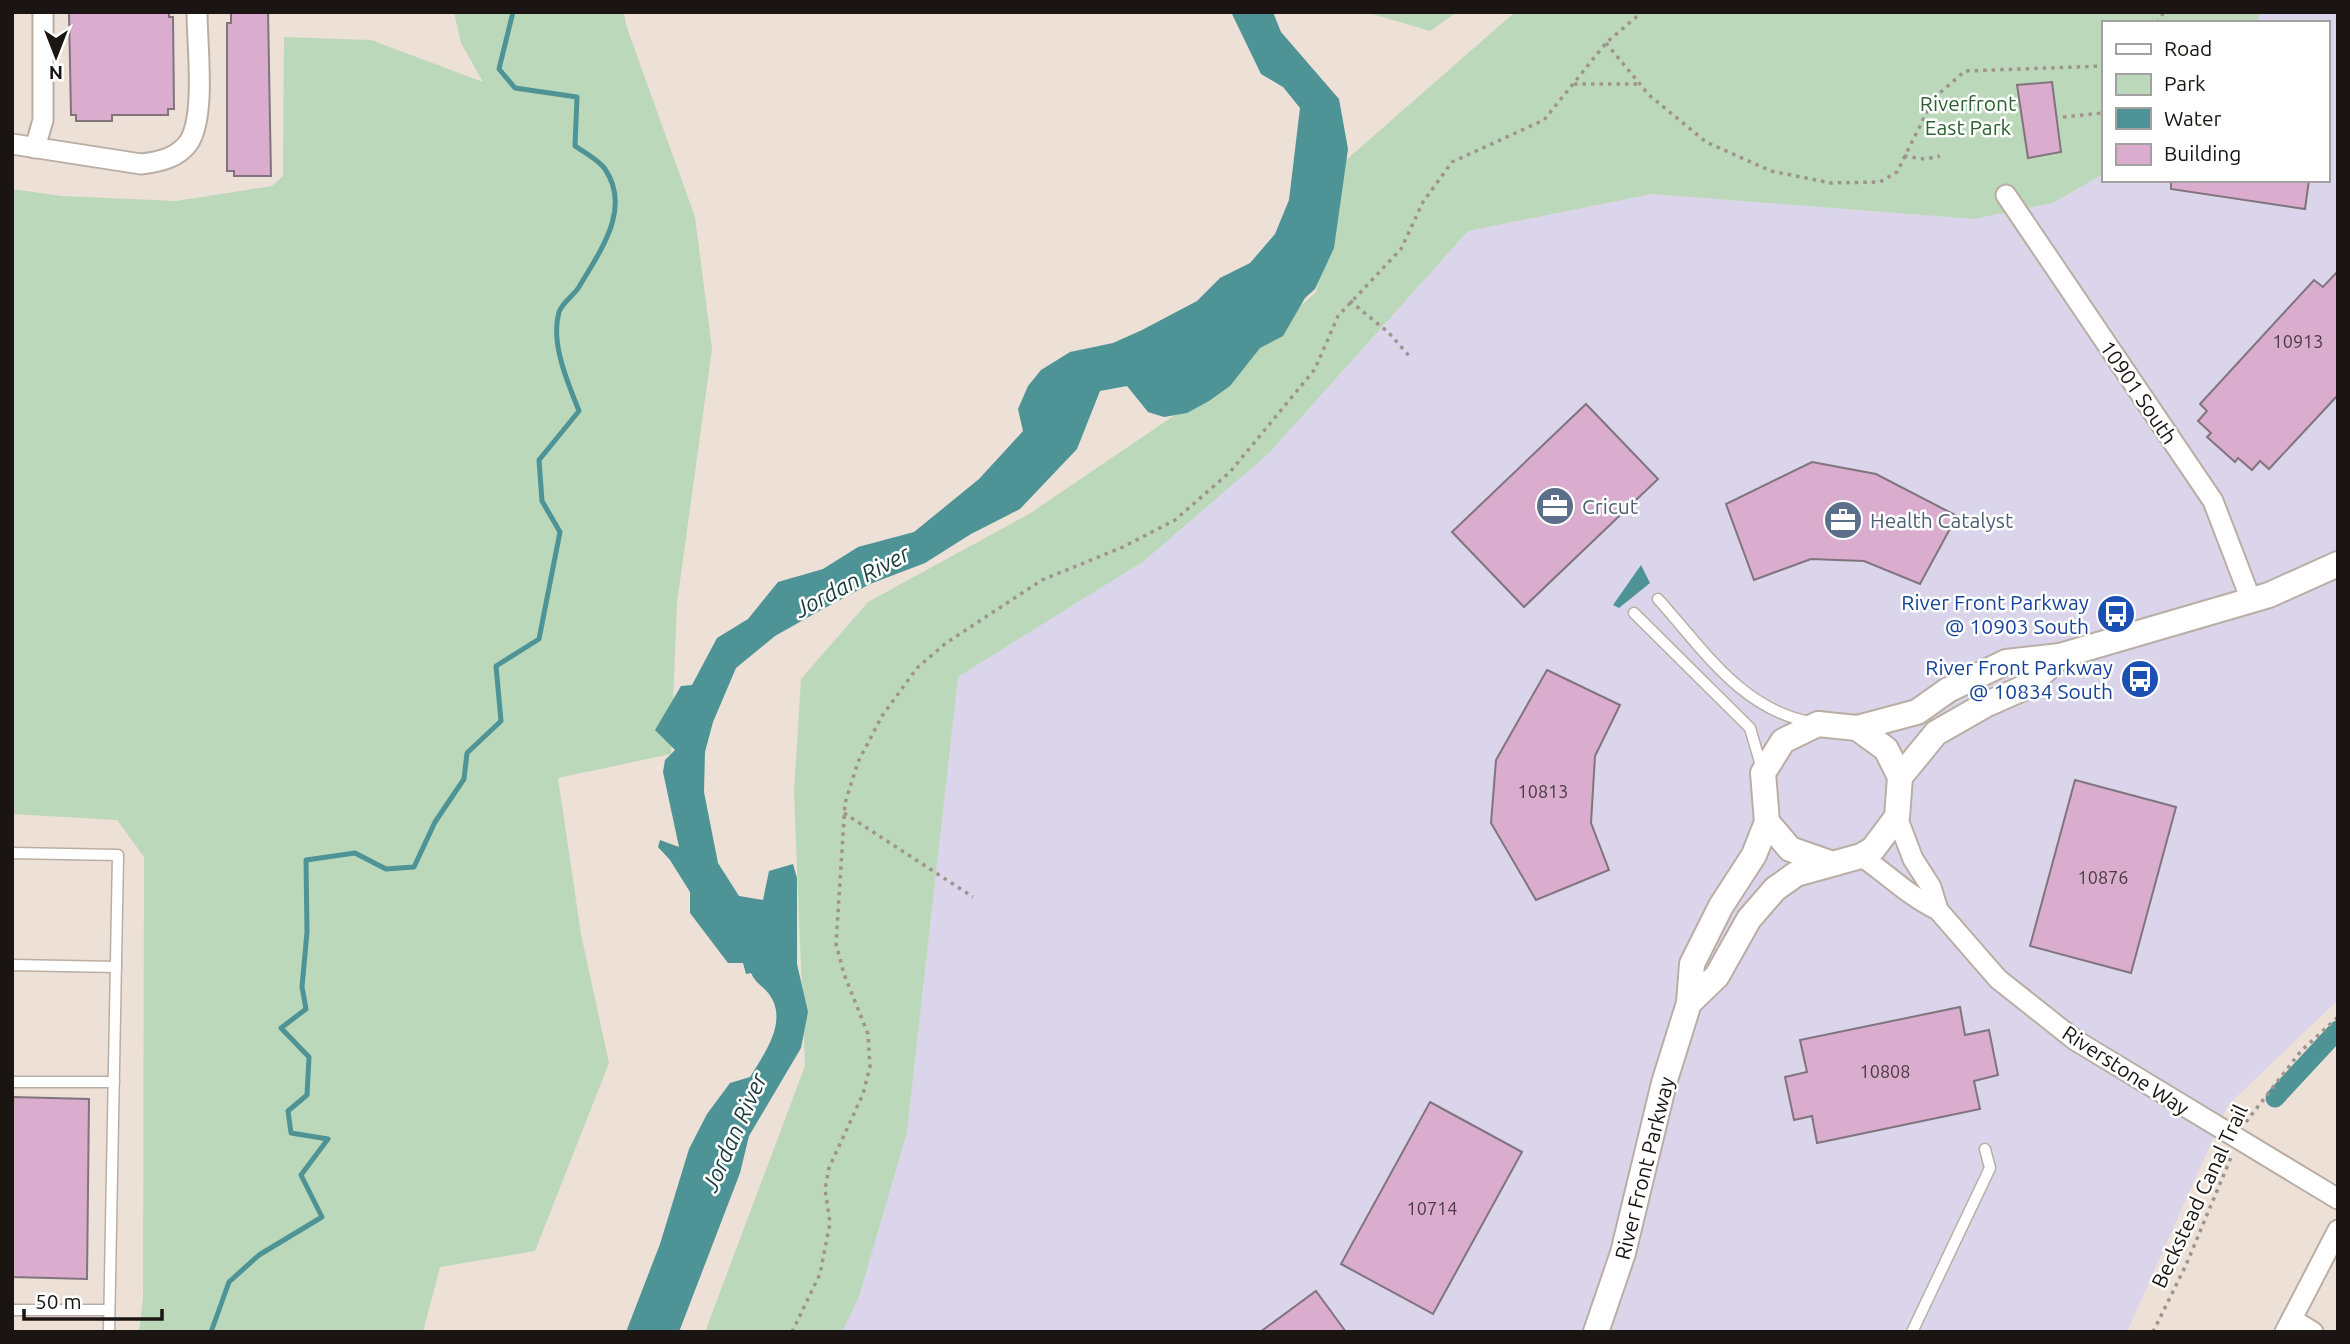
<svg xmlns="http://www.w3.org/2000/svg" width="2350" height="1344" font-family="Ubuntu,sans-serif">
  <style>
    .commercial { fill: #dad5eb }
    .green { fill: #bbd8bb }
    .water { fill: #4e9496 }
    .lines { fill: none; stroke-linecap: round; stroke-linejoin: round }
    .stream { stroke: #4e9496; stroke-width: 5 }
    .canal { stroke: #4e9496; stroke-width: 19 }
    .building { fill: #daacce; stroke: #80747d; stroke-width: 2 }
    .service-casing { stroke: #baaea4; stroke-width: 13 }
    .minor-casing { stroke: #baaea4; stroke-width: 23 }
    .tertiary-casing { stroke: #baaea4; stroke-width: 28 }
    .path { stroke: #9e948d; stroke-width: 3.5; stroke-dasharray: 3.5 5; stroke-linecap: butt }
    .service { stroke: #fff; stroke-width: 10 }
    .minor { stroke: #fff; stroke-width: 19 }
    .tertiary { stroke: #fff; stroke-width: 24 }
    .labels { text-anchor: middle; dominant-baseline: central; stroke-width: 5; stroke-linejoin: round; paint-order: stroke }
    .number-label { font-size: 18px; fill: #4a3b41 }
    .park-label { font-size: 21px; fill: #2b622f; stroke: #fff }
    .street-label { font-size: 21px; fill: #1a1512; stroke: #fff }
    .service-label { font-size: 21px; fill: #4e5e75; stroke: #fff; text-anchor: start }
    .transit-label { font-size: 21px; fill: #164399; stroke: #fff; text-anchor: end }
    .water-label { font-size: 23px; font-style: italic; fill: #183b3c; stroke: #fff }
  </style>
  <rect width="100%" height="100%" fill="#ede0d6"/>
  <polygon class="commercial" points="2260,12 2338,12 2338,1000 2228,1105 2127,1332 842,1332 859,1297 907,1132 958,677 1144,561 1278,443 1468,231 1652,194 1974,219 2053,203 2103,174 2103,180 2327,180 2327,23 2256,23"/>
  <g class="green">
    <polygon points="454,12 624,12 626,25 695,217 712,349 677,603 671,754 558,778 581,934 609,1063 535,1251 440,1267 423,1332 139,1332 143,1298 144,857 117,820 12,814 12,189 62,196 176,201 272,186 283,176 284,37 371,40 483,82 461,43"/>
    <polygon points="1366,12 1457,12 1430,31"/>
    <polygon points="1515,12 2260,12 2256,23 2103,23 2103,174 2053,203 1974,219 1652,194 1468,231 1269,453 1144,561 958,677 907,1132 859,1297 842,1332 705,1332 805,1066 794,792 801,679 868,602 1029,514 1200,398 1316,292 1346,160"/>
  </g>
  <g class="water">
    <path d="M1231,12H1273L1281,32L1339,99L1348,149L1334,248L1315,289L1305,298L1283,336L1260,348L1230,386L1209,401L1187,413L1164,417L1148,412L1127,386L1100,391L1077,449L1020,509L971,534L925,563L870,584L821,610L775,636L736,668L713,722L705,752L704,792L718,863L739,896L763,900L769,871L793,864L797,878V964L808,1012L801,1048L749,1136L740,1173L679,1332H626L660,1244L689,1149L707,1114L730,1083L750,1077C764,1054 789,1021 769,994C763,986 756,984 751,973L746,974L743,963H728L690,913V892L670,860L658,847L660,840L679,847L663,772L665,760L675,750L655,730L681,686L692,685L717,638L748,619L778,582L823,569L858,547L914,532L979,479L1023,431L1018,409L1028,386L1041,370L1070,352L1113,343L1142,330L1197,301L1220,278L1250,263L1275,234L1289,200L1300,108L1283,87L1261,74Z"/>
    <polygon points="1641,565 1650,583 1619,608 1613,605"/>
  </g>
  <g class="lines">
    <path class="stream" d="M211,1332L229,1282L259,1255L322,1217L301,1175L328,1139L291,1133L288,1111L307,1095L309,1057L281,1028L306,1009L302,987L307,932L306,860L355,853L386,869L414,867L435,822L464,779L467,753L501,721L496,666L539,639L560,532L542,501L539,460L579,411C568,383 550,343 559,312C562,303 574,295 579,287C600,251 632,209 605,169C599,160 584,152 575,146L577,97L515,88L499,69L513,12"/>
    <polyline class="canal" points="2275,1098 2338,1030"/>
  </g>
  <g class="building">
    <polygon points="169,12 169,17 173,17 174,109 168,109 168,115 112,115 112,121 76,121 76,115 71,115 69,13"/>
    <polygon points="231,12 268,12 271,176 234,176 234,171 227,171 227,23 231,23"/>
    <polygon points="2052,82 2061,152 2028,158 2017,85"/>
    <polygon points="2171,180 2309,180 2305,209 2171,189"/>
    <polygon points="2338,271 2338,395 2269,469 2260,461 2252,470 2238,458 2235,462 2207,437 2211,433 2198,421 2207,411 2200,404 2314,280 2323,287"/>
    <polygon points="1586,404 1658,479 1524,607 1452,532"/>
    <polygon points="1812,462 1876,474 1957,516 1920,584 1864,561 1811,559 1754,580 1726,504"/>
    <polygon points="1547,670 1620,705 1595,756 1591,823 1609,870 1536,900 1491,823 1496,760"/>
    <polygon points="2075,780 2176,807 2131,973 2030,946"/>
    <polygon points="1960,1007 1965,1035 1989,1030 1998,1075 1974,1081 1980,1109 1817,1143 1812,1116 1794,1120 1785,1077 1807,1072 1800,1040"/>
    <polygon points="12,1097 89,1099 87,1279 12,1277"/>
    <polygon points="1430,1102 1522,1152 1433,1314 1341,1264"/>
    <polygon points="1316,1291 1346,1332 1260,1332"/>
  </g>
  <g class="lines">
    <defs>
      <g id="service">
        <path d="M1658,599C1703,649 1741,709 1810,722"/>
        <polyline points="1634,613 1750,728 1762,769"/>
        <polyline points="12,853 118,855 109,1332"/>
        <polyline points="12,965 116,967"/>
        <polyline points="12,1082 114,1082"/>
        <polyline points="12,1310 109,1310"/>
        <polyline points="1912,1332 1990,1168 1985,1149"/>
      </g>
      <g id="minor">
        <path d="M12,144L141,164C159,162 178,158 189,142C206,115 197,45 197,12"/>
        <polyline points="35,148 43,120 43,12"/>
        <polyline points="2006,195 2213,501 2251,600"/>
        <polyline points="1897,817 1913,859 1931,887 1938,910 1998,979 2075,1040 2338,1199"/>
        <path d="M1861,856C1887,874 1910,897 1938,910"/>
        <polyline points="2292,1319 2313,1332"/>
        <polyline points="2285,1332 2338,1230"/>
      </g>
      <g id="tertiary">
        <polyline points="1857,728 1917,712 1948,690 2006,662 2060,656 2269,595 2338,564"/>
        <polyline points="1900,777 1936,733 1985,705 2028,686 2060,656"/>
        <polyline points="1689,1003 1717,976 1749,919 1775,889 1796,874 1861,856 1873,849 1897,817 1900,777 1886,749 1857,728 1818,724 1783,741 1763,773 1767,822 1790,849 1830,863"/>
        <polyline points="1596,1332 1623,1253 1664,1083 1689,1003 1692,964 1721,906 1754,855 1767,822"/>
      </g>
    </defs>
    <use href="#service" class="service-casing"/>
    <use href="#minor" class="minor-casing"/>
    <use href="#tertiary" class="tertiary-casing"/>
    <g class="path">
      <polyline points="2157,23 2164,12"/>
      <polyline points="1606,43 1649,95 1706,142 1771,171 1831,183 1880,182 1897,172 1934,98 1965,71 2103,66"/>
      <polyline points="1574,84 1638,84"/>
      <polyline points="2063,117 2103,113"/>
      <polyline points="1904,156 1925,159 1940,156"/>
      <polyline points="1350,301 1389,333 1411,358"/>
      <polyline points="844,813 973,897"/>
      <polyline points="2246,1122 2301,1051 2338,1017"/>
      <polyline points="792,1332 820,1274 830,1223 825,1189 829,1168 863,1094 870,1067 868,1034 844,974 836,944 845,803 858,762 882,716 917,668 946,643 1042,580 1123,547 1175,520 1230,472 1315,369 1338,316 1401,249 1423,202 1452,162 1544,120 1606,43 1642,12"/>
      <polyline points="2153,1332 2186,1265 2232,1155"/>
    </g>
    <use href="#service" class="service"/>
    <use href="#minor" class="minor"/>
    <use href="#tertiary" class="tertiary"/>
  </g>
  <defs>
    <symbol id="office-disc" viewBox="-11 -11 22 22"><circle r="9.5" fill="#5c6f8a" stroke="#fff"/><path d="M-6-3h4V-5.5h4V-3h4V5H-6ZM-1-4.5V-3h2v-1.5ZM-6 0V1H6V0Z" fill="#fff"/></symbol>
    <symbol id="bus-disc" viewBox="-11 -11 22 22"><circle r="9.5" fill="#1a4fb4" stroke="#fff"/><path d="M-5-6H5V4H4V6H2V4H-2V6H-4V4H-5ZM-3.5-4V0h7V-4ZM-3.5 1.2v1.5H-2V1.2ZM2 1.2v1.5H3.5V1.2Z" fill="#fff"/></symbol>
  </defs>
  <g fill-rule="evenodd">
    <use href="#office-disc" x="1533" y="484" width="44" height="44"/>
    <use href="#office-disc" x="1821" y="498" width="44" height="44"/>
    <use href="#bus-disc" x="2094" y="592" width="44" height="44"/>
    <use href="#bus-disc" x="2118" y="657" width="44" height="44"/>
  </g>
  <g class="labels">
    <g class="number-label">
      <text x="2298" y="341">10913</text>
      <text x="1543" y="791">10813</text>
      <text x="2103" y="877">10876</text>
      <text x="1885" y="1071">10808</text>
      <text x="1432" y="1208">10714</text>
    </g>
    <g class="park-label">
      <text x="1968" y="103">Riverfront<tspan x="1968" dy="24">East Park</tspan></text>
    </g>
    <g class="street-label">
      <text transform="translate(2139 392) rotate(56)">10901 South</text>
      <text transform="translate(2126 1070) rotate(33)">Riverstone Way</text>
      <text transform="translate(1644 1168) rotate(-76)">River Front Parkway</text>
      <text transform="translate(2199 1196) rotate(-65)">Beckstead Canal Trail</text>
    </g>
    <g class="service-label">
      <text x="1582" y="506">Cricut</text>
      <text x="1870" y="520">Health Catalyst</text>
    </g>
    <g class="transit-label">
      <text x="2089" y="602">River Front Parkway<tspan x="2089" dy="24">@ 10903 South</tspan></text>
      <text x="2113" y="667">River Front Parkway<tspan x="2113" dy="24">@ 10834 South</tspan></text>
    </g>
    <g class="water-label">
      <text transform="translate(852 581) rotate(-28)">Jordan River</text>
      <text transform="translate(734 1132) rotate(-66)">Jordan River</text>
    </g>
  </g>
  <rect width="2350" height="1344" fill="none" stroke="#1a1512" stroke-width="28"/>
  <rect x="2102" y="21" width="228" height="161" fill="#ffffff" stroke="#a3a1a0" stroke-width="2"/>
  <rect x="2116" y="44" width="35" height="10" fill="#ffffff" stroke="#a3a1a0" stroke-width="2"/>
  <text x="2164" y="56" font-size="21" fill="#1a1512">Road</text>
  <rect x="2116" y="74" width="35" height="21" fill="#bbd8bb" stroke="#a3a1a0" stroke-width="2"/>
  <text x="2164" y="91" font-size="21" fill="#1a1512">Park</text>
  <rect x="2116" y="108" width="35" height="21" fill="#4e9496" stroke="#a3a1a0" stroke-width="2"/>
  <text x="2164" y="126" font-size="21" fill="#1a1512">Water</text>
  <rect x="2116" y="144" width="35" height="21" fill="#daacce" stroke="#a3a1a0" stroke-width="2"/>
  <text x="2164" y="161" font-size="21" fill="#1a1512">Building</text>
  <g transform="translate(56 56) rotate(180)" stroke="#ffffff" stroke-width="5" paint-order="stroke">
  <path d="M0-5L12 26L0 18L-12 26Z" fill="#1a1512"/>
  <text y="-10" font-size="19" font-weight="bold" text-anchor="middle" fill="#1a1512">N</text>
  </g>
  <path d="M24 1309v10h138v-10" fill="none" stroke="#1a1512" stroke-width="3.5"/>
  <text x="35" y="1309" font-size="21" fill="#1a1512" stroke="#ffffff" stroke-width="5" paint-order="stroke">50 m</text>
</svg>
